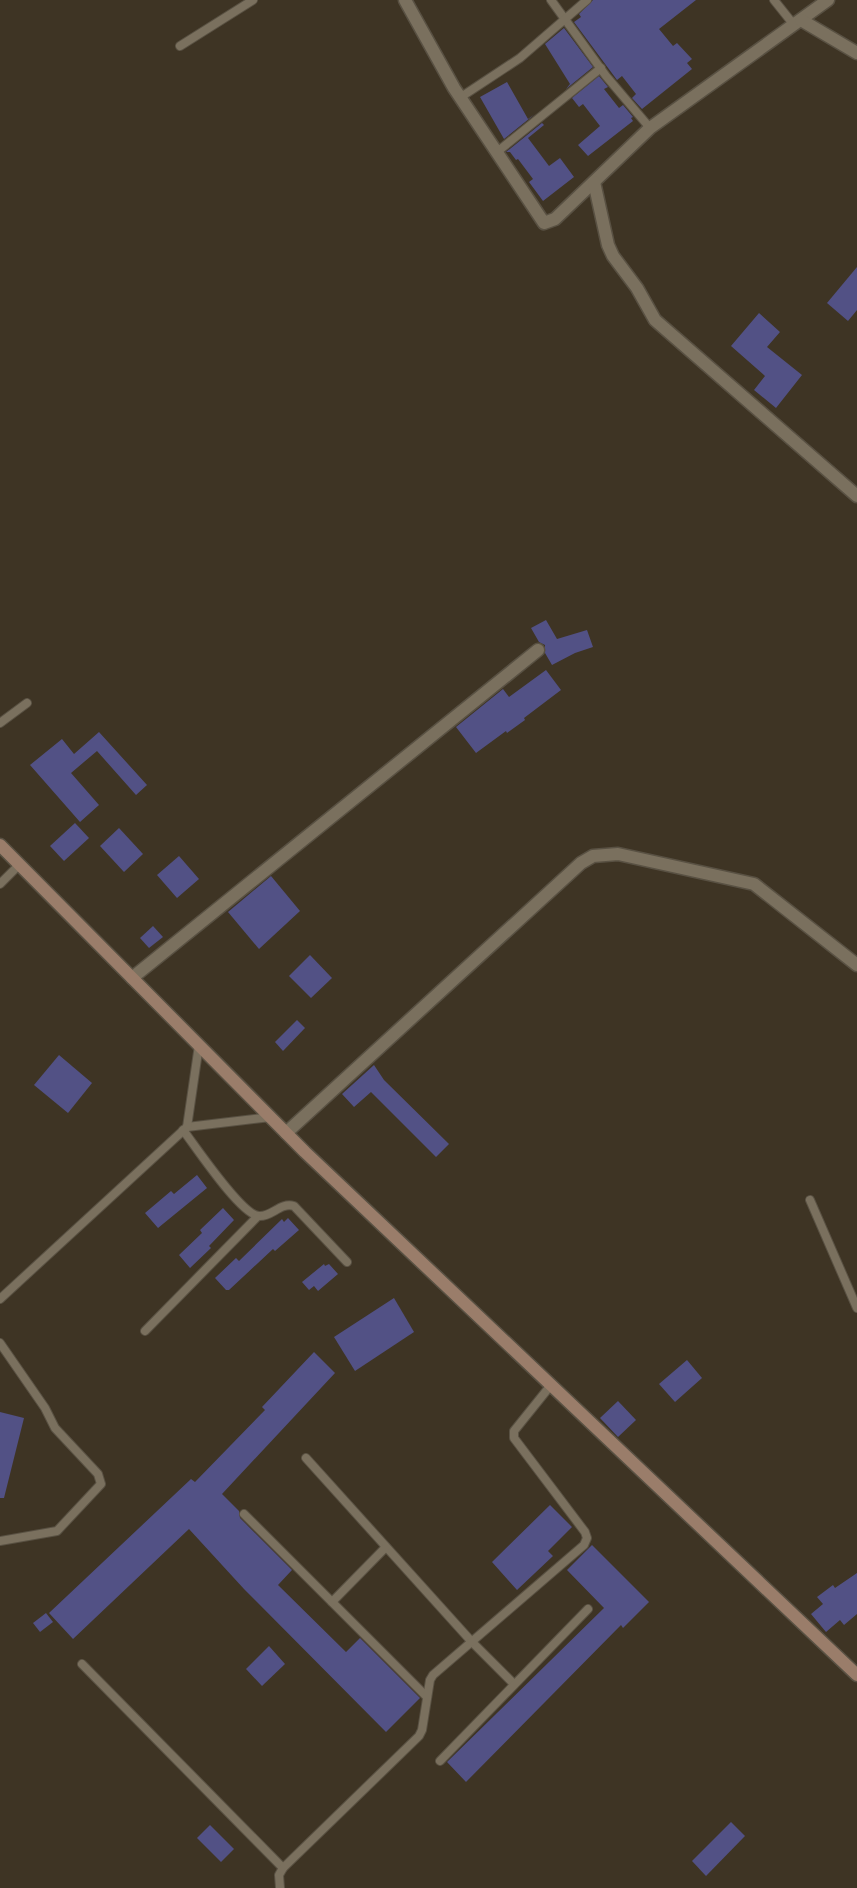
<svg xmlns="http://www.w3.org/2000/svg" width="857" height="1888" font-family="'PT Sans',sans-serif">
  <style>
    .building { fill: #525185 }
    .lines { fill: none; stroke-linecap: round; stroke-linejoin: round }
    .service-casing { stroke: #595143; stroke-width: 10 }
    .minor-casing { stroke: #595143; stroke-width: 15 }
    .secondary-casing { stroke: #595143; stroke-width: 15 }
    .service { stroke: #7a705e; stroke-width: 8 }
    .minor { stroke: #7a705e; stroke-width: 12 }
    .secondary { stroke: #9a7d6a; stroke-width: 12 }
  </style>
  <rect width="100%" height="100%" fill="#3e3424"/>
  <g class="building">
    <polygon points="593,0 696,0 659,29 673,46 677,43 692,59 687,63 692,69 642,109 632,98 636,94 622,76 617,80 574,22 581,17 579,14"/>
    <polygon points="564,28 593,67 566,89 570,84 545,44"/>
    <polygon points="599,76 608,87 604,89 619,108 623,105 633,117 631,118 633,121 588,156 578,145 600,126 583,104 579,107 572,98"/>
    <polygon points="507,82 528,119 535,114 504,139 480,97"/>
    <polygon points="542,123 544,125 528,138 549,166 560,158 574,177 543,201 529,182 533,179 518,159 516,160 510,152 506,152"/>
    <polygon points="857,267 857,310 848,321 827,303"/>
    <polygon points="759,313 780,332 767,347 802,375 776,408 754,390 765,376 731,346"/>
    <polygon points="546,620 557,639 587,630 593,647 575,653 552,665 545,653 545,645 539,642 531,628"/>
    <polygon points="546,670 561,690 524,718 525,720 507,733 506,731 476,753 456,727 503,689 509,697"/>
    <polygon points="99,732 147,785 136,795 97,751 71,773 99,805 80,822 30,765 62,739 74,754"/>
    <polygon points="75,823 89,838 64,861 50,846"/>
    <polygon points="119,828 143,854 124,872 100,846"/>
    <polygon points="179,856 199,879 177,898 157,875"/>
    <polygon points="271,876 300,911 259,949 228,912"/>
    <polygon points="153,926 163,937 149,948 140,938"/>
    <polygon points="310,955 332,978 311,998 289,976"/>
    <polygon points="297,1020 305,1028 283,1051 275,1042"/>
    <polygon points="59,1055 92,1083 68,1113 34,1085"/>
    <polygon points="374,1065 384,1080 449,1144 436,1157 371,1092 354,1107 342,1094"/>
    <polygon points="197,1175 207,1188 158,1228 145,1213 171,1191 174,1194"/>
    <polygon points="223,1208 234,1220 209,1246 211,1248 190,1268 179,1255 202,1233 200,1230"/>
    <polygon points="288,1218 299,1230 275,1251 273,1249 229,1290 226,1290 215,1278 236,1258 239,1261 282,1219 284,1222"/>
    <polygon points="324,1264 325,1266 329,1264 338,1274 318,1291 314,1286 309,1290 302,1282"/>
    <polygon points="394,1298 414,1332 355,1371 334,1337"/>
    <polygon points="314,1352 335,1373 222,1494 239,1511 240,1518 292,1570 278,1585 346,1652 360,1638 420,1698 386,1732 244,1589 189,1529 73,1639 49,1613 191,1479 195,1482 265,1410 262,1407"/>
    <polygon points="687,1360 702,1378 675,1402 659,1384"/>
    <polygon points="618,1401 636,1420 618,1437 600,1418"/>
    <polygon points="0,1412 24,1418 4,1498 0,1498"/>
    <polygon points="550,1505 572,1527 548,1551 553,1556 517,1590 492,1562"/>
    <polygon points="592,1545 649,1602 623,1628 621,1625 466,1782 447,1762 604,1608 567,1570"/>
    <polygon points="857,1573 857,1614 844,1625 840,1620 826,1632 811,1614 823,1604 817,1597 833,1585 835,1588"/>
    <polygon points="46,1613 53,1622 40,1632 33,1623"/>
    <polygon points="269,1646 285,1664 262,1686 246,1669"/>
    <polygon points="731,1822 745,1836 706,1876 692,1861"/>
    <polygon points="210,1825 234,1849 221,1862 197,1838"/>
  </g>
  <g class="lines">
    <defs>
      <g id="service">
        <polyline points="551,0 606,76 650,128"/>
        <polyline points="774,0 794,25"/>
        <polyline points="180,46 253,0"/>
        <polyline points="461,97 520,58 587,0"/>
        <polyline points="497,152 601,68"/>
        <polyline points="0,723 27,703"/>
        <polyline points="0,884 19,865"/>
        <polyline points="187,1127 271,1117"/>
        <path d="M183,1130C196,1147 241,1215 259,1216C272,1217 280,1202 294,1206L347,1262"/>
        <polyline points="810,1200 857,1308"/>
        <polyline points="0,1299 187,1127 199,1045"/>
        <polyline points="145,1331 257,1217"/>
        <polyline points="0,1343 45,1408 55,1428 98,1474 101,1484 57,1531 0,1541"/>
        <polyline points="306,1458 472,1642 514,1684"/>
        <polyline points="244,1514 427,1697"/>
        <polyline points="332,1602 386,1547"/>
        <polyline points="82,1664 283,1868"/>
        <polyline points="440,1761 588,1609"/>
        <polyline points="280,1888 279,1875 283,1868 419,1736 422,1730 430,1680 433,1675 584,1545 587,1538 585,1532 514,1438 514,1431 551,1385"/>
      </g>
      <g id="minor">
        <polyline points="405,0 454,88 544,223 555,219 650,128 828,0"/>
        <polyline points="801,20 857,53"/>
        <polyline points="594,182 608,245 613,256 637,288 655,320 857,496"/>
        <polyline points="132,978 538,650"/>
        <polyline points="286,1133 581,863 593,856 618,854 754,884 857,965"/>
      </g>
      <polyline id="secondary" points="0,845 305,1152 857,1675"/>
    </defs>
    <use href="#service" class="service-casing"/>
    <use href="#minor" class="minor-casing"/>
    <use href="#secondary" class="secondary-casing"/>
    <use href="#service" class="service"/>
    <use href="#minor" class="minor"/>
    <use href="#secondary" class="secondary"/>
  </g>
</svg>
